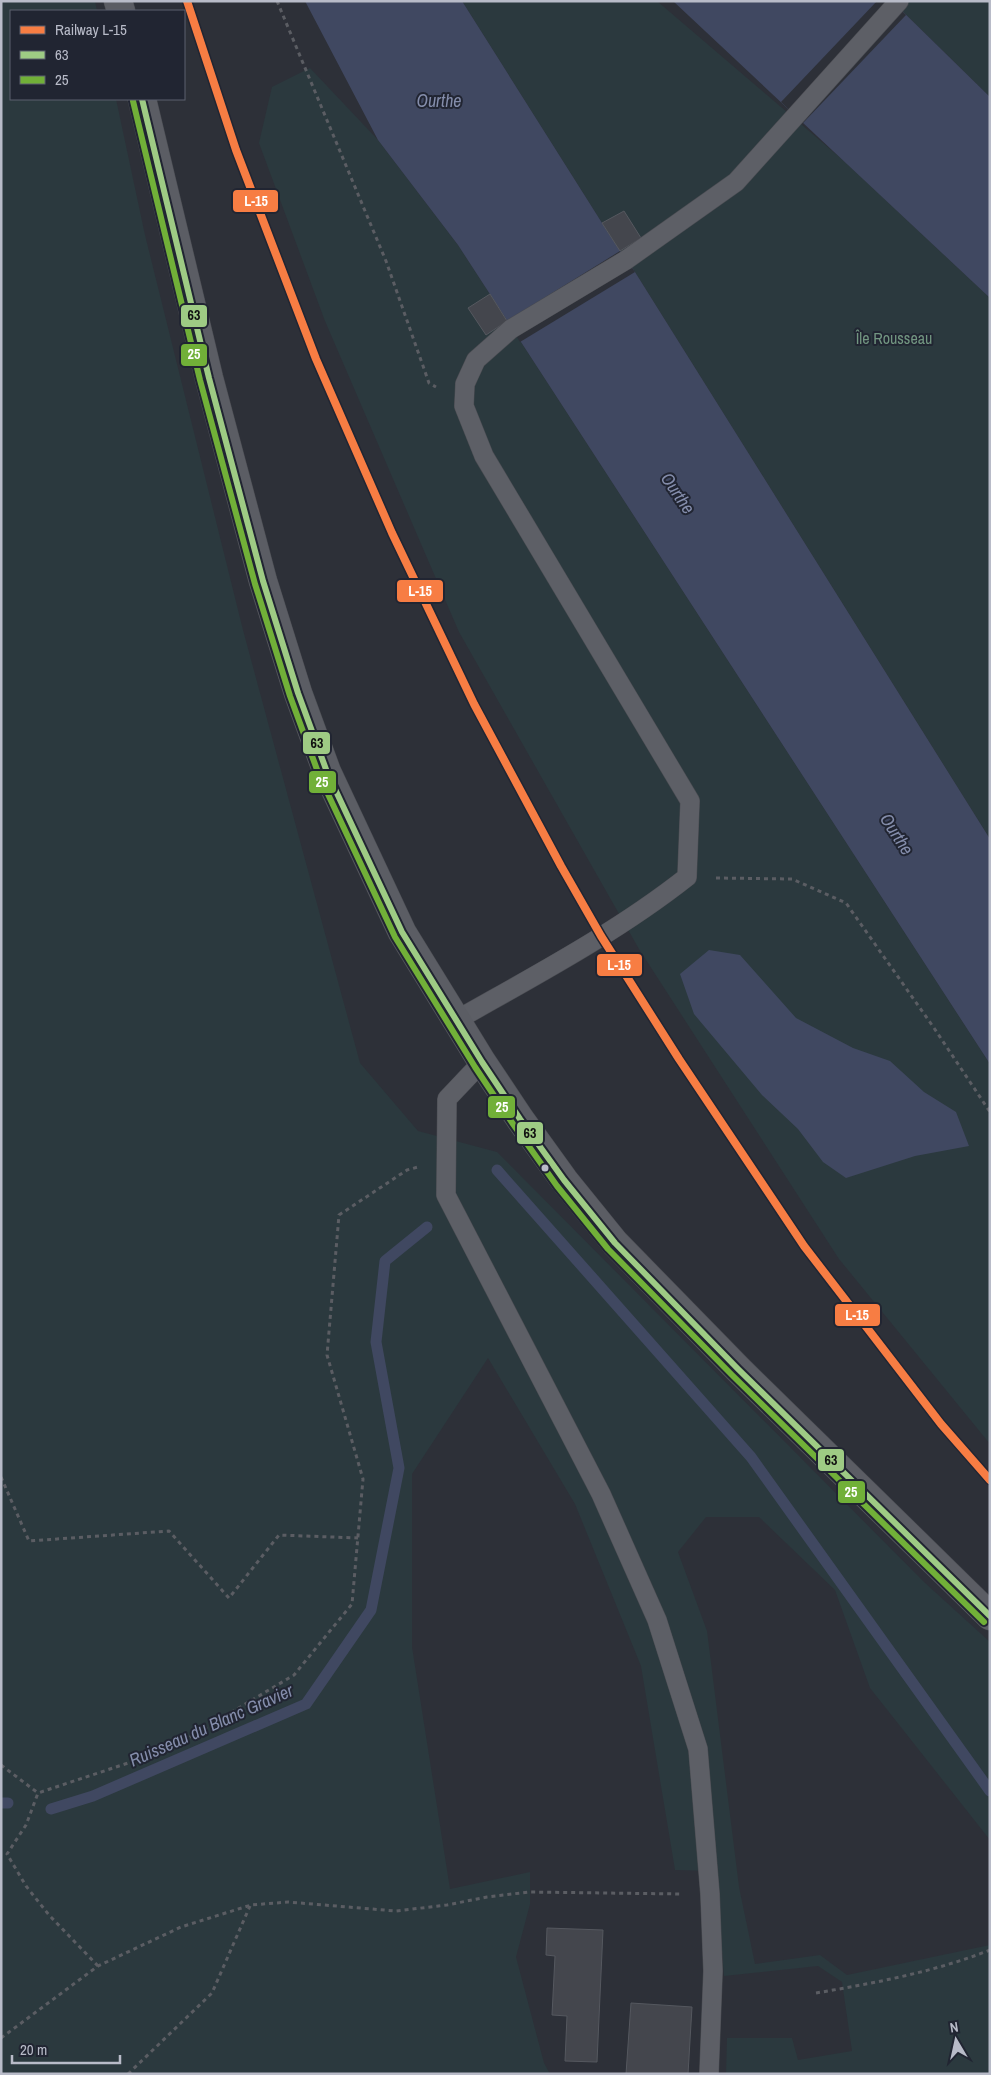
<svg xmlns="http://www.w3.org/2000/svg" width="991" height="2075" font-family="'Archivo Narrow',sans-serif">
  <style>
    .green { fill: #2b393e }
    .water { fill: #404861 }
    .pier { fill: #2d3038 }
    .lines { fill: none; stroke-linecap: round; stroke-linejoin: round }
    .stream { stroke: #404861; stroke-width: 11 }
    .building { fill: #44464d; stroke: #55585f }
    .lane-casing { stroke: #494b51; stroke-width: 20 }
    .secondary-casing { stroke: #494b51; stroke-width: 29 }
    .path { stroke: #5b5d63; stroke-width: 3; stroke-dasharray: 4 4; stroke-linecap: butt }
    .lane { stroke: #5d5f66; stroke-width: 19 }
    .secondary { stroke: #5b5d64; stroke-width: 28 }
    .bus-1-casing { stroke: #212532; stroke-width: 10 }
    .bus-2-casing { stroke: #212532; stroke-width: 10 }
    .bus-1 { stroke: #9ecb84; stroke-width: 6 }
    .bus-2 { stroke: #71b038; stroke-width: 6 }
    .rail-1-casing { stroke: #212532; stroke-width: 11 }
    .rail-1 { stroke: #f77d43; stroke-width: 8 }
    .bus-dot { fill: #b8bbc8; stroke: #212532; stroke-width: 2 }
    .labels { text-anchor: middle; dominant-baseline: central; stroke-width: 4; stroke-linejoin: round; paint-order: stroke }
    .park-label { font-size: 16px; fill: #729681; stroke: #212532 }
    .water-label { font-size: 18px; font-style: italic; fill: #848dab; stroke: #212532 }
    .line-badge { stroke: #212532; stroke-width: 2 }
    .badge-label { font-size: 14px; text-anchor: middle; font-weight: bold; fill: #fff }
    .pale-badge-label { font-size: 14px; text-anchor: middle; font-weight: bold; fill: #111 }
  </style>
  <rect width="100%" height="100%" fill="#2d3038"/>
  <g class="green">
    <polygon points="1,1 95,1 97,11 11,11 11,99 116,99 145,235 243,630 360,1063 418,1131 497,1152 924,1582 990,1642 990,1840 870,1688 835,1590 759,1517 706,1517 678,1552 707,1631 739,1887 755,1964 820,1955 847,1975 990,1945 990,2074 726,2074 727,2038 792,2038 798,2060 852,2051 842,1982 818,1966 724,1976 715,1871 675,1870 641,1666 575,1504 488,1358 412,1474 412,1647 450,1889 530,1872 530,1904 516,1957 544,2063 550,2074 1,2074"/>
    <polygon points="462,1 657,1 844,161 990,298 990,839 635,272 609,234"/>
    <polygon points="892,1 990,1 990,97"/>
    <polygon points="310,68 378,140 458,245 990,1064 990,1444 839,1259 639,949 459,632 325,321 259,143 272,87"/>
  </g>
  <g class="water">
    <polygon points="305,1 462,1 609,234 635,272 990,839 990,1064 458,245 378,140"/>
    <polygon points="673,1 892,1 990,97 990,298"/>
    <polygon points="709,950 740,955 796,1018 853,1048 890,1061 924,1092 956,1112 969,1146 915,1156 846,1178 823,1162 798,1129 762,1095 694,1014 680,974"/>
  </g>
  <g class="pier">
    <polygon points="877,1 892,1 906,15 803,123 781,102"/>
    <polygon points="620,251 635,272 520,342 507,321"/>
  </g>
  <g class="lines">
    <g class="stream">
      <polyline points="497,1170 751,1457 990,1791"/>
      <polyline points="1,1803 8,1803"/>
      <polyline points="51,1809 93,1796 306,1704 371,1610 399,1468 376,1342 385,1261 427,1227"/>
    </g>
  </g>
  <g class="building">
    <polygon points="624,211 641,238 620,251 602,223"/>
    <polygon points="490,294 507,321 486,335 468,308"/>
    <polygon points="547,1928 603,1930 597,2062 565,2061 567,2016 552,2015 555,1956 546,1955"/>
    <polygon points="631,2003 692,2007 688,2074 626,2074"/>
  </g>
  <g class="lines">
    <defs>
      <g id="lane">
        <path d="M455,1021C534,976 616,933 687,877L690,801L484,456L464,406L465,384L476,360L511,329L626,260L736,182L899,1"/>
        <polyline points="482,1062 447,1099 446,1195 601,1494 657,1620 698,1749 710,1894 713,1971 709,2074"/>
      </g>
      <g id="secondary">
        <polyline points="118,1 121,11"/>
        <polyline points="142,99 209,378 263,581 298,693 327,772 402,932 482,1062 520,1119 564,1180 615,1243 738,1369 990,1616"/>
      </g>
    </defs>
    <use href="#lane" class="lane-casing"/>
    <use href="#secondary" class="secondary-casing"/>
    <g class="path">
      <polyline points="277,1 386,261 429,383 436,387"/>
      <polyline points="716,878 792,879 846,903 934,1028 990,1112"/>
      <polyline points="1,1477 29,1541 169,1531 229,1598 279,1535 358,1538"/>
      <polyline points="1,1765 38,1793"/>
      <polyline points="98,1966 49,1915 26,1886 7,1854 26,1825 38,1793 170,1749 294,1675 352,1604 363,1479 327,1355 339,1215 407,1170 418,1167"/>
      <path d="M816,1993C875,1983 934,1972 990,1950"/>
      <polyline points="1,2038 98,1966 181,1927 251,1905 288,1902 396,1911 447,1905 487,1897 529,1892 682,1894"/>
      <polyline points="128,2074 212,1993 250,1906"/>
    </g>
    <use href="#lane" class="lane"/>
    <use href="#secondary" class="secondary"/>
    <defs>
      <polyline id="bus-1" points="142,99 209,378 263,581 298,693 327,772 402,932 482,1062 520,1119 564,1180 615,1243 738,1369 990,1616"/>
      <polyline id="bus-2" points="133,101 200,380 255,584 290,696 319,775 395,937 475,1067 513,1124 557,1186 608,1249 732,1375 984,1622"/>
    </defs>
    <use href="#bus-1" class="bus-1-casing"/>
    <use href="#bus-2" class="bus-2-casing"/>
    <use href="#bus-1" class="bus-1"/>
    <use href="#bus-2" class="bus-2"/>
    <defs>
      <polyline id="rail-1" points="187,1 236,150 316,359 392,533 474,704 561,866 601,936 679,1059 804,1246 941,1424 990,1480"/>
    </defs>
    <use href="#rail-1" class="rail-1-casing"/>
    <use href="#rail-1" class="rail-1"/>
  </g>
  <circle class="bus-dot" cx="545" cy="1168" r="4.5"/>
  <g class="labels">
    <g class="park-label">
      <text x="894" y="338">Île Rousseau</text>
    </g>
    <g class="water-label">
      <text x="439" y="100">Ourthe</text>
      <text transform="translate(678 493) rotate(56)">Ourthe</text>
      <text transform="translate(897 834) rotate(57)">Ourthe</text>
      <text transform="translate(211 1725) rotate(-24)">Ruisseau du Blanc Gravier</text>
    </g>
  </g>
  <g class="line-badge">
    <rect x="232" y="189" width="47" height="24" rx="5" fill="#f77d43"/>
    <rect x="180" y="304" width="28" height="24" rx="5" fill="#9ecb84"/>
    <rect x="180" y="343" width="28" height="24" rx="5" fill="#71b038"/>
    <rect x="396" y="579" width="48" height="24" rx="5" fill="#f77d43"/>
    <rect x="302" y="731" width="29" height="24" rx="5" fill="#9ecb84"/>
    <rect x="308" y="770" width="29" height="24" rx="5" fill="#71b038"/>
    <rect x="596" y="953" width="47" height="24" rx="5" fill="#f77d43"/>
    <rect x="487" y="1095" width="29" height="24" rx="5" fill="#71b038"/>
    <rect x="516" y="1121" width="28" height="24" rx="5" fill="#9ecb84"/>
    <rect x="834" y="1303" width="47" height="24" rx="5" fill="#f77d43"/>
    <rect x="817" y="1448" width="28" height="24" rx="5" fill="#9ecb84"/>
    <rect x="837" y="1480" width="29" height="24" rx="5" fill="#71b038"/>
  </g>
  <g class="badge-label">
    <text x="256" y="206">L-15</text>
    <text x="194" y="359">25</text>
    <text x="420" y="596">L-15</text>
    <text x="322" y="787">25</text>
    <text x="619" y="970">L-15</text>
    <text x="502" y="1112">25</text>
    <text x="857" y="1320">L-15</text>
    <text x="851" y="1497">25</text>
  </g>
  <g class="pale-badge-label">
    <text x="194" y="320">63</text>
    <text x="317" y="748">63</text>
    <text x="530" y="1138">63</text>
    <text x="831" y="1465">63</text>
  </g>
  <rect width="991" height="2075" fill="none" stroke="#b8bbc8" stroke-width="5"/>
  <rect x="10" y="10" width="175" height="90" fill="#212532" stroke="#5d616e"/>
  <rect x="20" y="26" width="25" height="8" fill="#f77d43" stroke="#5d616e"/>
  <text x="55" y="35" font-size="15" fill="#b8bbc8">Railway L-15</text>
  <rect x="20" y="51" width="25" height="8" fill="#9ecb84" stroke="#5d616e"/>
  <text x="55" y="60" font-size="15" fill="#b8bbc8">63</text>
  <rect x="20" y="76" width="25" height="8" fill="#71b038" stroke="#5d616e"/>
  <text x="55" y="85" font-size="15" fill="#b8bbc8">25</text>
  <g transform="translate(956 2040) rotate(351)" stroke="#212532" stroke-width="4" paint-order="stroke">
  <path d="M0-4L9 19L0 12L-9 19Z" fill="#b8bbc8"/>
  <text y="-8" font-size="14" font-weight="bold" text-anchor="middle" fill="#b8bbc8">N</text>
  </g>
  <path d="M12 2055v8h108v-8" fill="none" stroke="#b8bbc8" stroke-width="2.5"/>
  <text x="20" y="2055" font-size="15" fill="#b8bbc8" stroke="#212532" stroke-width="4" paint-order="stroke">20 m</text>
</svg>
